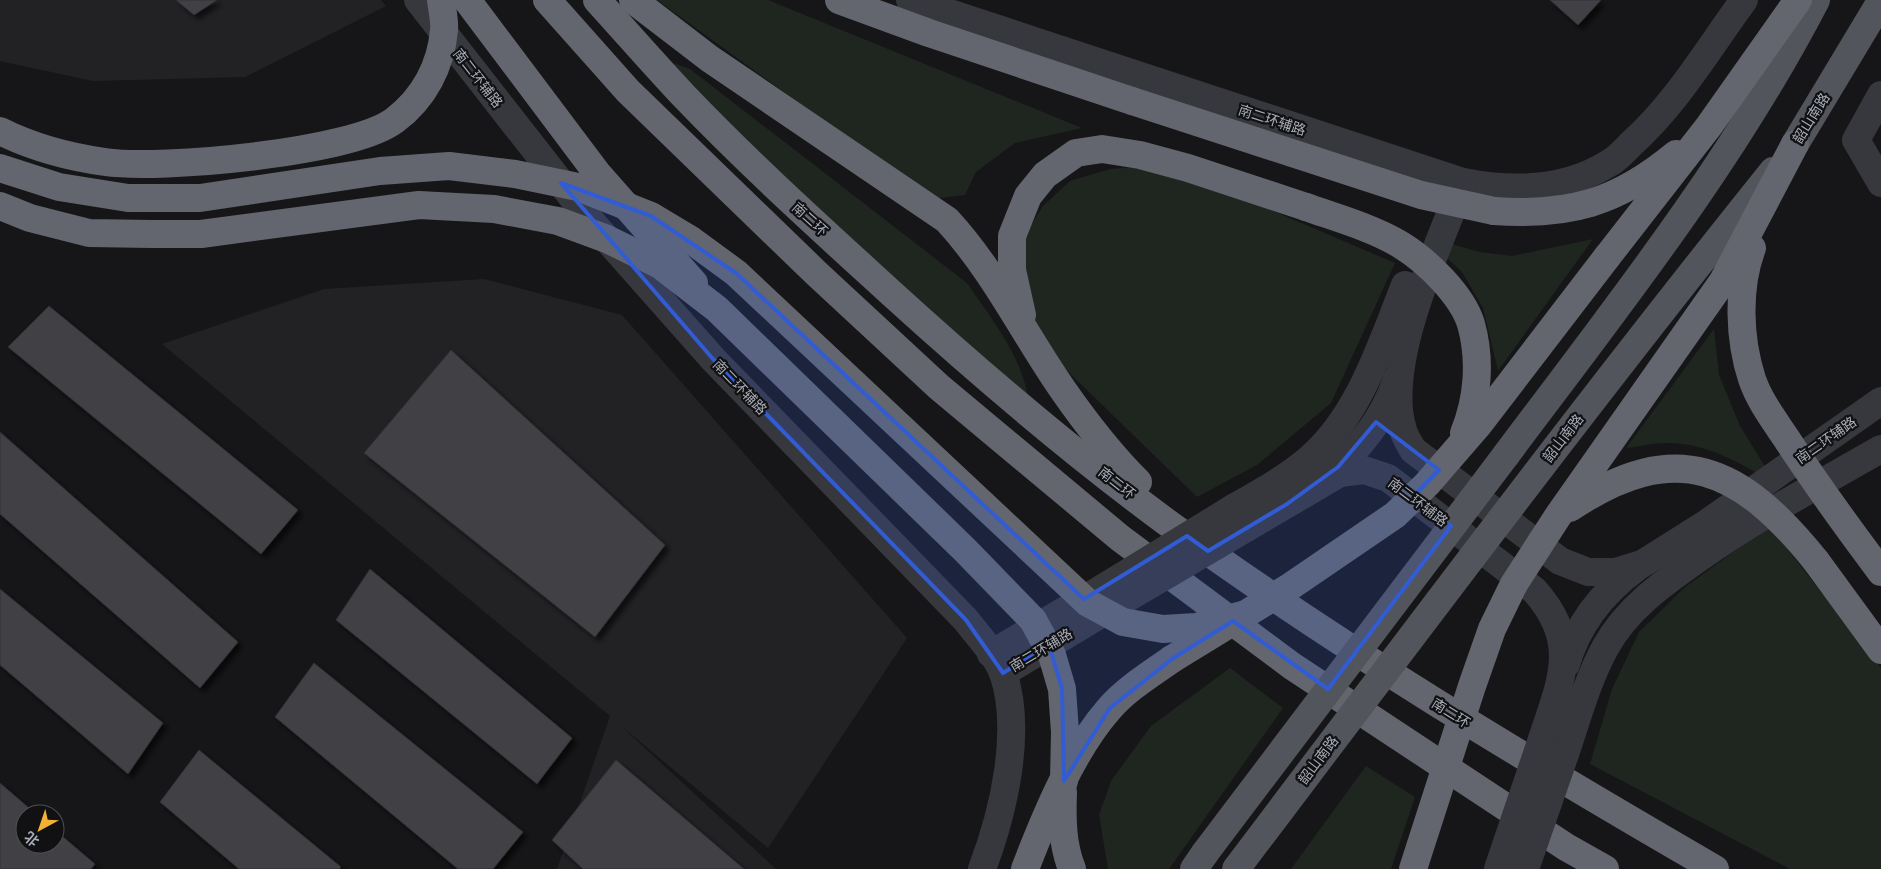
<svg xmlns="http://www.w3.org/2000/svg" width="1881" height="869" font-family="Raleway,'Noto Sans SC',sans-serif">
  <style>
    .built { fill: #222225 }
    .green { fill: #1e261f }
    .building { fill: #404145; stroke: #303034; filter: url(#shadow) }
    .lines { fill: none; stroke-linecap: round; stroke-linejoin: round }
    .minor { stroke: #37383d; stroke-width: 28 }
    .major { stroke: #53555c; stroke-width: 28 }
    .highway { stroke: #63666e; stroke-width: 28 }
    .minor-bridge { stroke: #37383d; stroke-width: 28 }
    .major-bridge { stroke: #53555c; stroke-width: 28 }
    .highway-bridge { stroke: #63666e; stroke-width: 28 }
    .marked { fill: #325cd3; fill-opacity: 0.2; stroke: #325cd3; stroke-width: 4; stroke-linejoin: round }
    .labels { text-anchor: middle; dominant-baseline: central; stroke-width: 4.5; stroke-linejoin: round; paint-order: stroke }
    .street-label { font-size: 14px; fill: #a8adb8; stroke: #111113 }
  </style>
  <defs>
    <filter id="shadow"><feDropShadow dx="4.5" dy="4.5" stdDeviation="2.5" flood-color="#0009"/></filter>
  </defs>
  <rect width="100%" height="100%" fill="#161618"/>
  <g class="built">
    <polygon points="0,0 381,0 386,6 245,77 93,81 0,61"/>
    <polygon points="484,279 622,315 907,638 768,848 621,726 776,869 557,869 610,716 162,344 324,289"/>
  </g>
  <g class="green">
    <polygon points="657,0 768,0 1082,128 1015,143 976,172 965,195 932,199"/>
    <path d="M674,63L690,69L967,283C991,318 1021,355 1028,397L1005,391L678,78Z"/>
    <polygon points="1166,165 1395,263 1331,403 1257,465 1197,497 1055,359 1028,312 1020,243 1043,206 1070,181 1110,169"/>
    <polygon points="1423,236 1480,252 1512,256 1593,239 1498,371 1483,308 1462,272"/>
    <path d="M1714,329L1719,375L1740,426L1776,484C1742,464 1706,442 1665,443C1652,443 1638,447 1626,448Z"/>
    <polygon points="1771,528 1881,668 1881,869 1790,869 1590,764 1612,689 1639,632 1684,588 1744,544"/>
    <polygon points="1230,668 1283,708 1169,869 1108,869 1099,815 1111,781 1151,726"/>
    <polygon points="1366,766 1415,797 1391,869 1291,869"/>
  </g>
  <g class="building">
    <polygon points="176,0 217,0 194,15"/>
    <polygon points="1550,0 1601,0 1578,25"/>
    <polygon points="49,306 298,510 261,554 8,347"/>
    <polygon points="451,350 665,545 595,637 364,453"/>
    <polygon points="0,432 238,642 200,688 0,514"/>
    <polygon points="370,569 572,738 537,784 336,620"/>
    <polygon points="0,589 163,723 128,774 0,665"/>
    <polygon points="314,663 523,832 493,869 458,869 275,717"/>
    <polygon points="199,750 341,867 339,869 239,869 160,802"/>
    <polygon points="616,760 744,869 583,869 552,840"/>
    <polygon points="0,783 36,814 25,814 25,844 55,844 55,830 95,864 91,869 0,869"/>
  </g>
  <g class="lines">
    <g class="minor">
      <path d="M418,0L590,220L713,359L966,620C978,636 996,654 1003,673C1023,731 1003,814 982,869"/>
      <path d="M910,0L1463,182C1514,192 1566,191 1611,162C1618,158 1625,150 1631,144C1676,104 1708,49 1744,0"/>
      <polyline points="1881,95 1856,140 1881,183"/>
      <path d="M1463,182C1439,245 1382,364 1403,430C1405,437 1409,443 1413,450L1560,561L1588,572H1616L1642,564L1707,523L1881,401"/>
      <path d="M1326,476C1358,451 1384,418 1397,379"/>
      <path d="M1235,507C1260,493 1285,479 1308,460C1359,417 1381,345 1405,285"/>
      <path d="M1248,527L1340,473L1364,470L1388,478L1534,590C1581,642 1561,681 1542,739"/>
      <polyline points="991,654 1103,588"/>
      <path d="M1566,664C1578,623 1602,593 1636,568"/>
      <polyline points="1003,673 1119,603"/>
      <path d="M1565,754C1577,719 1587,681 1605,648C1626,609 1663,583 1699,558C1757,517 1820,484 1881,449"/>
    </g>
    <g class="major">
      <polyline points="1795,144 1881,1"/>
      <path d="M1506,455C1616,308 1731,164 1816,0"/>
      <polyline points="1194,869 1205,853"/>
    </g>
    <g class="highway">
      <polyline points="467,0 597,173 694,283"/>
      <polyline points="547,0 628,91 816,273 939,387 1120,538 1292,666 1566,847 1605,869"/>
      <path d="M597,0C626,32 654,64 683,95C749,164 820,228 890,292C979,373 1069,450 1165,521C1341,649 1527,760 1715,869"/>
      <path d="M633,0L710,59L947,220C994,271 1024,334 1063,390C1086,423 1110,454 1138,482"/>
      <polyline points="839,0 929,33 1132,101"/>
      <path d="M1494,211C1569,216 1617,203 1676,154"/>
      <polyline points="1607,257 1709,126 1798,0"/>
      <polyline points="1022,315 1012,270 1012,236 1028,196 1045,175 1076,153 1102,149 1140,155 1188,168 1306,207"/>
      <polyline points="1816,561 1881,650"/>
      <path d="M1063,792C1062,818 1062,844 1072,869"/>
      <path d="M1025,869C1045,817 1072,751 1109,709C1126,689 1151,674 1172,659"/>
    </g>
    <g class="minor-bridge">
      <polyline points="1103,588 1235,507"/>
      <polyline points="1119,603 1248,527"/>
      <polyline points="1498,869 1542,739"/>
      <polyline points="1525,869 1565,754"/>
    </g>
    <g class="major-bridge">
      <polyline points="1205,853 1506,455"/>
      <path d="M1236,869C1413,635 1589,400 1773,171"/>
    </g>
    <g class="highway-bridge">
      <polyline points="1132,101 1421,195 1494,211"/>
      <path d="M0,131C32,147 69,157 105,162C160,170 352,153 395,120C424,98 441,66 444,30C445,21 442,9 441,0"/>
      <polyline points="0,168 59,187 128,198 200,198 380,171 449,166 515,174 578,187 651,216 691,240 736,273 1088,603 1123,622 1163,629 1196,627 1242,615"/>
      <polyline points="0,206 30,218 89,233 152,234 201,234 419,205 494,209 558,221 607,239 660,265 717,309 966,551 1033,620 1052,655 1062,689 1065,732 1064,781"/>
      <path d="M1306,207C1337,218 1373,228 1401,245C1427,261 1462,295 1471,324C1481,360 1478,399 1464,433"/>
      <path d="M1752,248C1737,288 1739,339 1752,379C1759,400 1774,420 1786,438C1816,484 1848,528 1881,572"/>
      <path d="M1570,508C1677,436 1741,468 1816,561"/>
      <polyline points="1172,659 1288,588 1395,515 1427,484 1479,424 1607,257"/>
      <polyline points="1413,869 1472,686 1492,629 1514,584 1558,516 1723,281 1795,144"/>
    </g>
  </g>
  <path class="marked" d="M561,183L651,216L736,273L1084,599L1187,536L1208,551L1287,504L1338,467L1376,422L1439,470L1413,497L1451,526L1328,689L1233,621L1172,659L1110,708L1064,781L1062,689L1049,645L1003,673L966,620L713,359Z"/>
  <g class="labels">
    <g class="street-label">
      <text transform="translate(478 78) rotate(52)">南二环辅路</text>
      <text transform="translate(1811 118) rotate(-58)">韶山南路</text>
      <text transform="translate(1272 120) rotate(18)">南二环辅路</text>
      <text transform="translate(810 219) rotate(42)">南二环</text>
      <text transform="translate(740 387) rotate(46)">南二环辅路</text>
      <text transform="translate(1563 438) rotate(-52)">韶山南路</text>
      <text transform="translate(1826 440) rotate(-35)">南二环辅路</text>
      <text transform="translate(1117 483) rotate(38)">南二环</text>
      <text transform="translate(1418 502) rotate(37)">南二环辅路</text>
      <text transform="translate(1041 650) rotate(-31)">南二环辅路</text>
      <text transform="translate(1451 713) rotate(32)">南二环</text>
      <text transform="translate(1318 760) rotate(-53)">韶山南路</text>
    </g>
  </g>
  <g transform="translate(40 829) rotate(220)"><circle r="24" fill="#111113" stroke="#4d4f55"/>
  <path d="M0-4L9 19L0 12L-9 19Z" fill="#f2b134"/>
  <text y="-8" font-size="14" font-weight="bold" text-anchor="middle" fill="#a8adb8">北</text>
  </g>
</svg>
